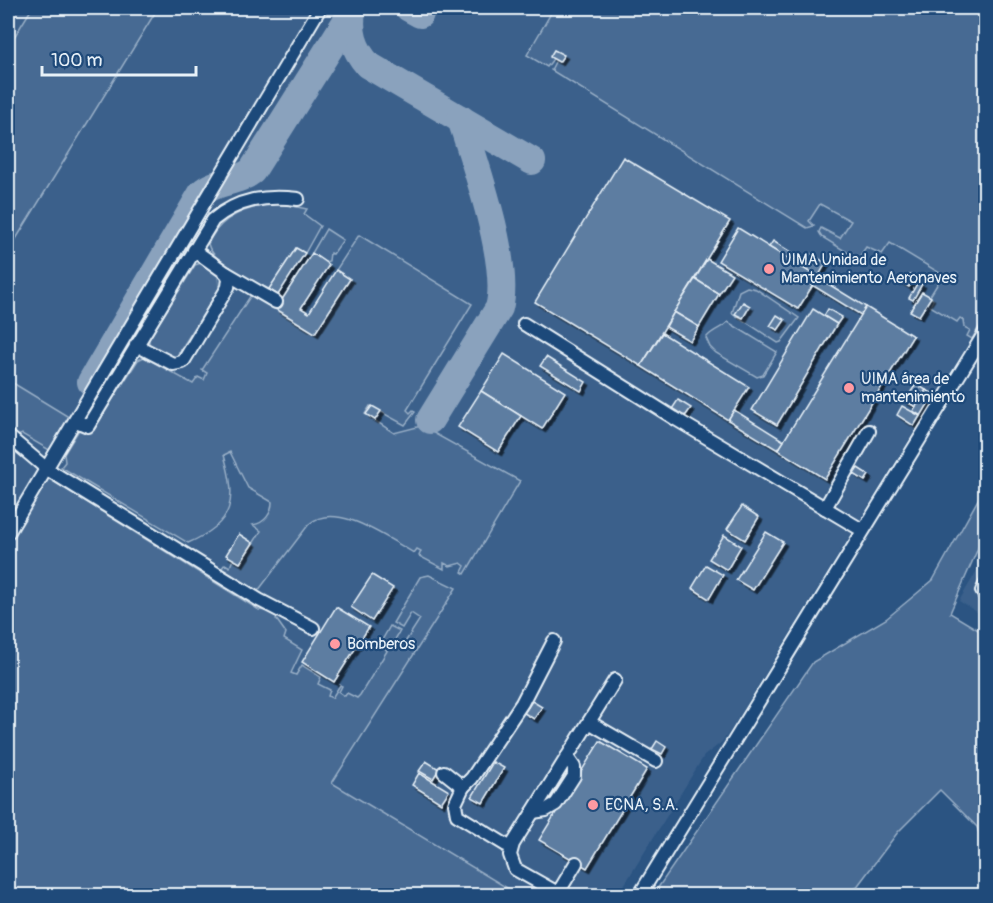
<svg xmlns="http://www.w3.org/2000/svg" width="993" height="903" font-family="Pangolin,sans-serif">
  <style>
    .built { fill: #3a608b }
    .green { fill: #476b93; stroke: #98aec6; stroke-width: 1.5 }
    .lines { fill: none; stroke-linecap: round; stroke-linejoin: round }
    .taxiway { stroke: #8aa2bd; stroke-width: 28 }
    .building { fill: #5d7da1; stroke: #e8f1f8; stroke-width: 1.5; filter: url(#shadow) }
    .minor-casing { stroke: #e8f1f8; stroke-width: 16 }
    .minor { stroke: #1f4a7a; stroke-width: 12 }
    .poi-dot { fill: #ff9aa2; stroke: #1f4a7a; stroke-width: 2 }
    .labels { text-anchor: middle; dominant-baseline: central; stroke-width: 4.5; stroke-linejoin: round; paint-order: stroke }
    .poi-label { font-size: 16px; fill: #e8f1f8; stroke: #1f4a7a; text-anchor: start }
  </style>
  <defs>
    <filter id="shadow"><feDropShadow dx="3.5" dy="3.5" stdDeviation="0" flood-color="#0009"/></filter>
  </defs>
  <rect width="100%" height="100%" fill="#2b5482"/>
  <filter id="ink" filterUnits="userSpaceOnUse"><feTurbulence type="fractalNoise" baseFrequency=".0167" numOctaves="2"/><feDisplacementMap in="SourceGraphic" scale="12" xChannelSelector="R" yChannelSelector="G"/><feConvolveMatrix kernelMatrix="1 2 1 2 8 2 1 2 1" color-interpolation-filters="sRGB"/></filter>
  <g filter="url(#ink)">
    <g class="built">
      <polygon points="8,8 985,8 985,316 730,731 722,742 704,756 618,895 8,895"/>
      <polygon points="985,557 985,617 959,601"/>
    </g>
    <g class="green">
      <polygon points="32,8 158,8 8,252 8,47"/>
      <polygon points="554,8 985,8 985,316 972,339 967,336 970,330 964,327 963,320 960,318 957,322 930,306 933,300 930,296 943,275 890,243 882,254 866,247 858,259 822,237 819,232 821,228 840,238 851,221 820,204 809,221 814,226 807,228 551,70 556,60 559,62 563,55 554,50 550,56 553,59 547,67 527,55"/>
      <path d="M283,204L307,209L304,214L320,226L305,253L296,248L269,289C253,282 212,262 208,244C221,213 253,205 283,204Z"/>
      <polygon points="326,229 343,240 333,254 330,253 329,261 325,262 312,253"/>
      <path d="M359,235L472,304L407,410L410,413L413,410L415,412L405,425L370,406L365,414L394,433L421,426L520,481L465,574L462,572L465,566L461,563L450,566L444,563V569L419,556L421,551L417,549L414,553C388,539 336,500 309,524L258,591L221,569L225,564L230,567L233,559L241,563L261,531L253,525C265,523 272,513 272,502L248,488L230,452L224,455C237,500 235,523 188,543L61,467L65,462L64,454L80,428L91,433L138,360L144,357L193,384L198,377L204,380L207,373L202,370L251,295L315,333L350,279L336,270Z"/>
      <polygon points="201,263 218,274 219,289 175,359 149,344 149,339 195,265"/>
      <polygon points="747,287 756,289 799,318 781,342 778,343 732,313 739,291"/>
      <path d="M728,322L777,352L763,375L757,377L716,353L710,347L706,338C713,329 721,329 728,322Z"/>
      <polygon points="8,380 72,419 51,451 22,434 18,436 8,427"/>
      <polygon points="48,478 259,610 275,612 276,619 286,633 284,639 302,650 291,673 296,675 302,665 321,677 318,684 330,690 328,696 332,698 340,685 342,686 339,692 345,696 347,693 357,698 360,695 387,651 381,642 390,626 400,631 393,643 402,647 420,619 411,613 402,628 393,623 420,577 429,575 456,588 332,783 519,895 8,895 8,545"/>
      <polygon points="985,487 985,532 950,613 985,634 985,852 977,827 940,790 898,832 853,892 856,895 653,895 813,662 886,619 933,580"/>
    </g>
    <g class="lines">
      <g class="taxiway">
        <polyline points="409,8 420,14"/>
        <path d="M352,11C349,32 353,48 368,65L532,161"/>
        <path d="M91,382L202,193C216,180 237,183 252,171L351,14"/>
        <path d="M430,420L499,308C511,265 475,163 461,119"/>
      </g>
    </g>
    <g class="building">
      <polygon points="554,50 564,55 559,62 550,57"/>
      <polygon points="623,157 730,221 641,366 535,302"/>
      <polygon points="738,228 818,277 798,309 718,261"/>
      <polygon points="773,241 797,256 794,262 769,247"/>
      <polygon points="296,248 305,253 278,295 269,289"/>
      <polygon points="312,253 329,265 301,308 309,313 336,270 350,279 315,333 276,309"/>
      <polygon points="811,254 826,263 818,277 803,268"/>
      <polygon points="707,259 732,274 719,294 695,279"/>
      <polygon points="910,275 915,278 909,287 898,280 901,276 907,280"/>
      <polygon points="817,277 866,307 861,315 812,285"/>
      <polygon points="695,279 719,294 699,327 674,312"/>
      <polygon points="918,282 922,284 913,300 909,298"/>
      <polygon points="922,292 931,297 919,316 910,311"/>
      <polygon points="743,302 750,306 743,318 735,314"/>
      <polygon points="866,307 913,336 825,479 778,450"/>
      <polygon points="813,309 837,324 777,425 752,410"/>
      <polygon points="828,309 842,317 837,324 824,316"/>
      <polygon points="674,312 699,327 690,341 666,327"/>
      <polygon points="777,315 785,320 778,330 770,326"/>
      <polygon points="662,333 749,387 728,420 641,366"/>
      <polygon points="504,354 565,392 542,429 481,391"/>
      <polygon points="546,357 586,382 581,391 540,366"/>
      <polygon points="916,384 926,390 916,407 905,401"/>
      <polygon points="926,390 934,394 921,416 913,411"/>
      <polygon points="481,391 521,416 498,452 458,427"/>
      <polygon points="678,400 691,408 686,415 682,416 672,409"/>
      <polygon points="372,406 381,411 375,420 366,414"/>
      <polygon points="902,406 920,416 914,426 897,415"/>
      <polygon points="734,410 784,441 778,450 728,420"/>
      <polygon points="858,468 869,475 865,481 854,474"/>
      <polygon points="742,506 759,517 745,540 727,529"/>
      <polygon points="766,532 783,542 753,590 736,580"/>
      <polygon points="239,534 253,543 240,563 226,555"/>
      <polygon points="724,535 741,546 727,570 709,559"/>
      <polygon points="706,565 723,575 709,599 692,588"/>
      <polygon points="372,575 393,588 372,621 351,607"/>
      <polygon points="336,607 369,627 334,682 302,662"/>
      <polygon points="532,701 542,707 534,719 524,713"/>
      <polygon points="600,741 647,769 587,868 539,840"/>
      <polygon points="657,741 666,747 662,754 652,749"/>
      <polygon points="426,761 439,769 433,779 419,771"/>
      <polygon points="493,762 504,768 483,803 472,797"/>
      <polygon points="419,773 449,791 441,803 412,785"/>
    </g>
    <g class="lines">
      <defs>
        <g id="minor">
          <polyline points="194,250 226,273 276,302"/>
          <polyline points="524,324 674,418 862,530"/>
          <polyline points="136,345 173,364 183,362 228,287 229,278 226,273"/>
          <path d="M76,421L88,426L213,220C238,199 266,195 298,199"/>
          <polyline points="8,436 47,469 259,600 313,628"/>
          <polyline points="825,508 869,431"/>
          <polyline points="8,533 320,8"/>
          <polyline points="986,583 982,591 986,597"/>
          <polyline points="589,722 656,761"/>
          <polyline points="444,772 463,787 455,804 457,815 506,845"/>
          <polyline points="463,787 472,778 522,703 554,641"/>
          <polyline points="533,812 546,810 556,804 574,776 574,767 567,757"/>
          <polyline points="558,893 576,863"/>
          <polyline points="563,896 515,869 510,855 513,844 615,680"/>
          <polyline points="639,896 986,331"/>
        </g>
      </defs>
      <use href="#minor" class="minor-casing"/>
      <use href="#minor" class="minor"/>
    </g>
  </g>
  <g class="poi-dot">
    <circle cx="769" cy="269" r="6"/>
    <circle cx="849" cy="388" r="6"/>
    <circle cx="335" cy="644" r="6"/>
    <circle cx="593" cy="805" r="6"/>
  </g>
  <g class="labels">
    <g class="poi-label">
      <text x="781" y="260">UIMA Unidad de<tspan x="781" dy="18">Mantenimiento Aeronaves</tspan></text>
      <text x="861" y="379">UIMA área de<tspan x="861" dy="18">mantenimiento</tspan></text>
      <text x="347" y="644">Bomberos</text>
      <text x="605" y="805">ECNA, S.A.</text>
    </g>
  </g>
  <rect width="993" height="903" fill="none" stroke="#1f4a7a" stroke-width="30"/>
  <rect x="15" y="15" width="963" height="873" fill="none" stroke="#e8f1f8" stroke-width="2" filter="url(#ink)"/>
  <path d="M42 66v9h154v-9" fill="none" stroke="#e8f1f8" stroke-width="3"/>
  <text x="51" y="66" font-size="18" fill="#e8f1f8" stroke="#1f4a7a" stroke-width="4.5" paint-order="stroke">100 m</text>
</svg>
